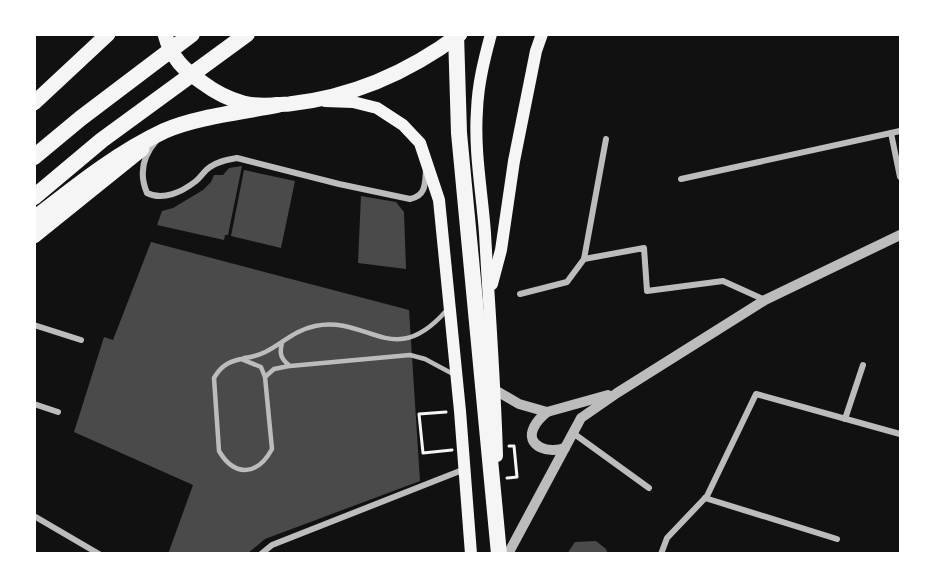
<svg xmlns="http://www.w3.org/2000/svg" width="935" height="588" font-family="'Varela Round',sans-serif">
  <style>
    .building { fill: #4a4a4a }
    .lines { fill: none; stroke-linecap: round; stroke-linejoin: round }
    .path { stroke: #f5f5f5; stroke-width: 3 }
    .service { stroke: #bcbcbc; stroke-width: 4.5 }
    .minor { stroke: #bcbcbc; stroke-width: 6 }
    .tertiary { stroke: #bcbcbc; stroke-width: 10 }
    .secondary { stroke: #f5f5f5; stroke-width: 12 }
    .primary { stroke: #f5f5f5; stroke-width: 15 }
    .trunk { stroke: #f5f5f5; stroke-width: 16 }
  </style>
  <rect width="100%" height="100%" fill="#111"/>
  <g class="building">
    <polygon points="242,166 228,235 225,235 224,240 157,225 162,211 173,208 203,190 211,182 214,175 223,175 229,168"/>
    <polygon points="244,170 295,181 281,248 231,236"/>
    <polygon points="361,196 396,202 404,212 406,269 358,263"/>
    <polygon points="151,242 409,310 420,481 265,539 247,554 168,554 193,485 74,432 104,337 113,340"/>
    <polygon points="596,541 606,549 608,554 567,554 575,542"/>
  </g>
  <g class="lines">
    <g class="path">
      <polyline points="446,412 419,414 423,453 452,450"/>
      <polyline points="507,478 517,477 514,446 509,446"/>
    </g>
    <g class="service">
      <path d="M282,343C279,354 281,359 290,366L410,355L425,359L453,374"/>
      <path d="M244,358C275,355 286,332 315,326C369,315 393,371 446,311"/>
      <path d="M241,359L261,367L265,377L272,449C258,475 235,478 219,451L214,378C221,366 228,362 241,359Z"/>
      <polyline points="265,377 274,369 289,366"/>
    </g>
    <g class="minor">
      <polyline points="891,133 900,177"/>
      <path d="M156,141C143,156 139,174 147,193C163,201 182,192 196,181C201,177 204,171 210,167C218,161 227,160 237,158L339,184L410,199C426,196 425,184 426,170"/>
      <polyline points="681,179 900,131"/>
      <polyline points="584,259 644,248 647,291 723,281 765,300"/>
      <polyline points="520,294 567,282 584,259 606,139"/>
      <polyline points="34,325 81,340"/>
      <polyline points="34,404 58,412"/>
      <polyline points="845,419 863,365"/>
      <polyline points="573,433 649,488"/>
      <polyline points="705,498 837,539"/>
      <polyline points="34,516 99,554"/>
      <polyline points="261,554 272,545 465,469"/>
      <polyline points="661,554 667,538 707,496 756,394 900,434"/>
    </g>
    <g class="tertiary">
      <polyline points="495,390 519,404 547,412 608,395"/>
      <path d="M547,412C542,416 537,421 534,427C524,447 550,454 565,448"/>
      <polyline points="508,554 581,418 617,393 765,300 900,235"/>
    </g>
    <g class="secondary">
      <path d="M491,34C484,60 478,84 477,110C474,151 482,192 485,233C489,308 495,382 497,456"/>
      <polyline points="325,101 353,102 377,108 403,125 420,143 439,200 460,411 471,554"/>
      <polyline points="492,284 501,250 514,161 536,51 542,34"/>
    </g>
    <g class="primary">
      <path d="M165,34C171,58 184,70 203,83C215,92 229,99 243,103C257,107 275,105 289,104C353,97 408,73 460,34"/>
      <polyline points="34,103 108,34"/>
      <polyline points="34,236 142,149"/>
    </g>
    <g class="trunk">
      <polyline points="456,34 459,133 499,554"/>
      <polyline points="34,157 81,118 192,34"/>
      <polyline points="34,197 102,140 247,34"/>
      <path d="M34,219C75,187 117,153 164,131C196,117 242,112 277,105"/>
    </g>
  </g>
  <rect width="935" height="588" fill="none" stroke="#ffffff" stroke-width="72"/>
</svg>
